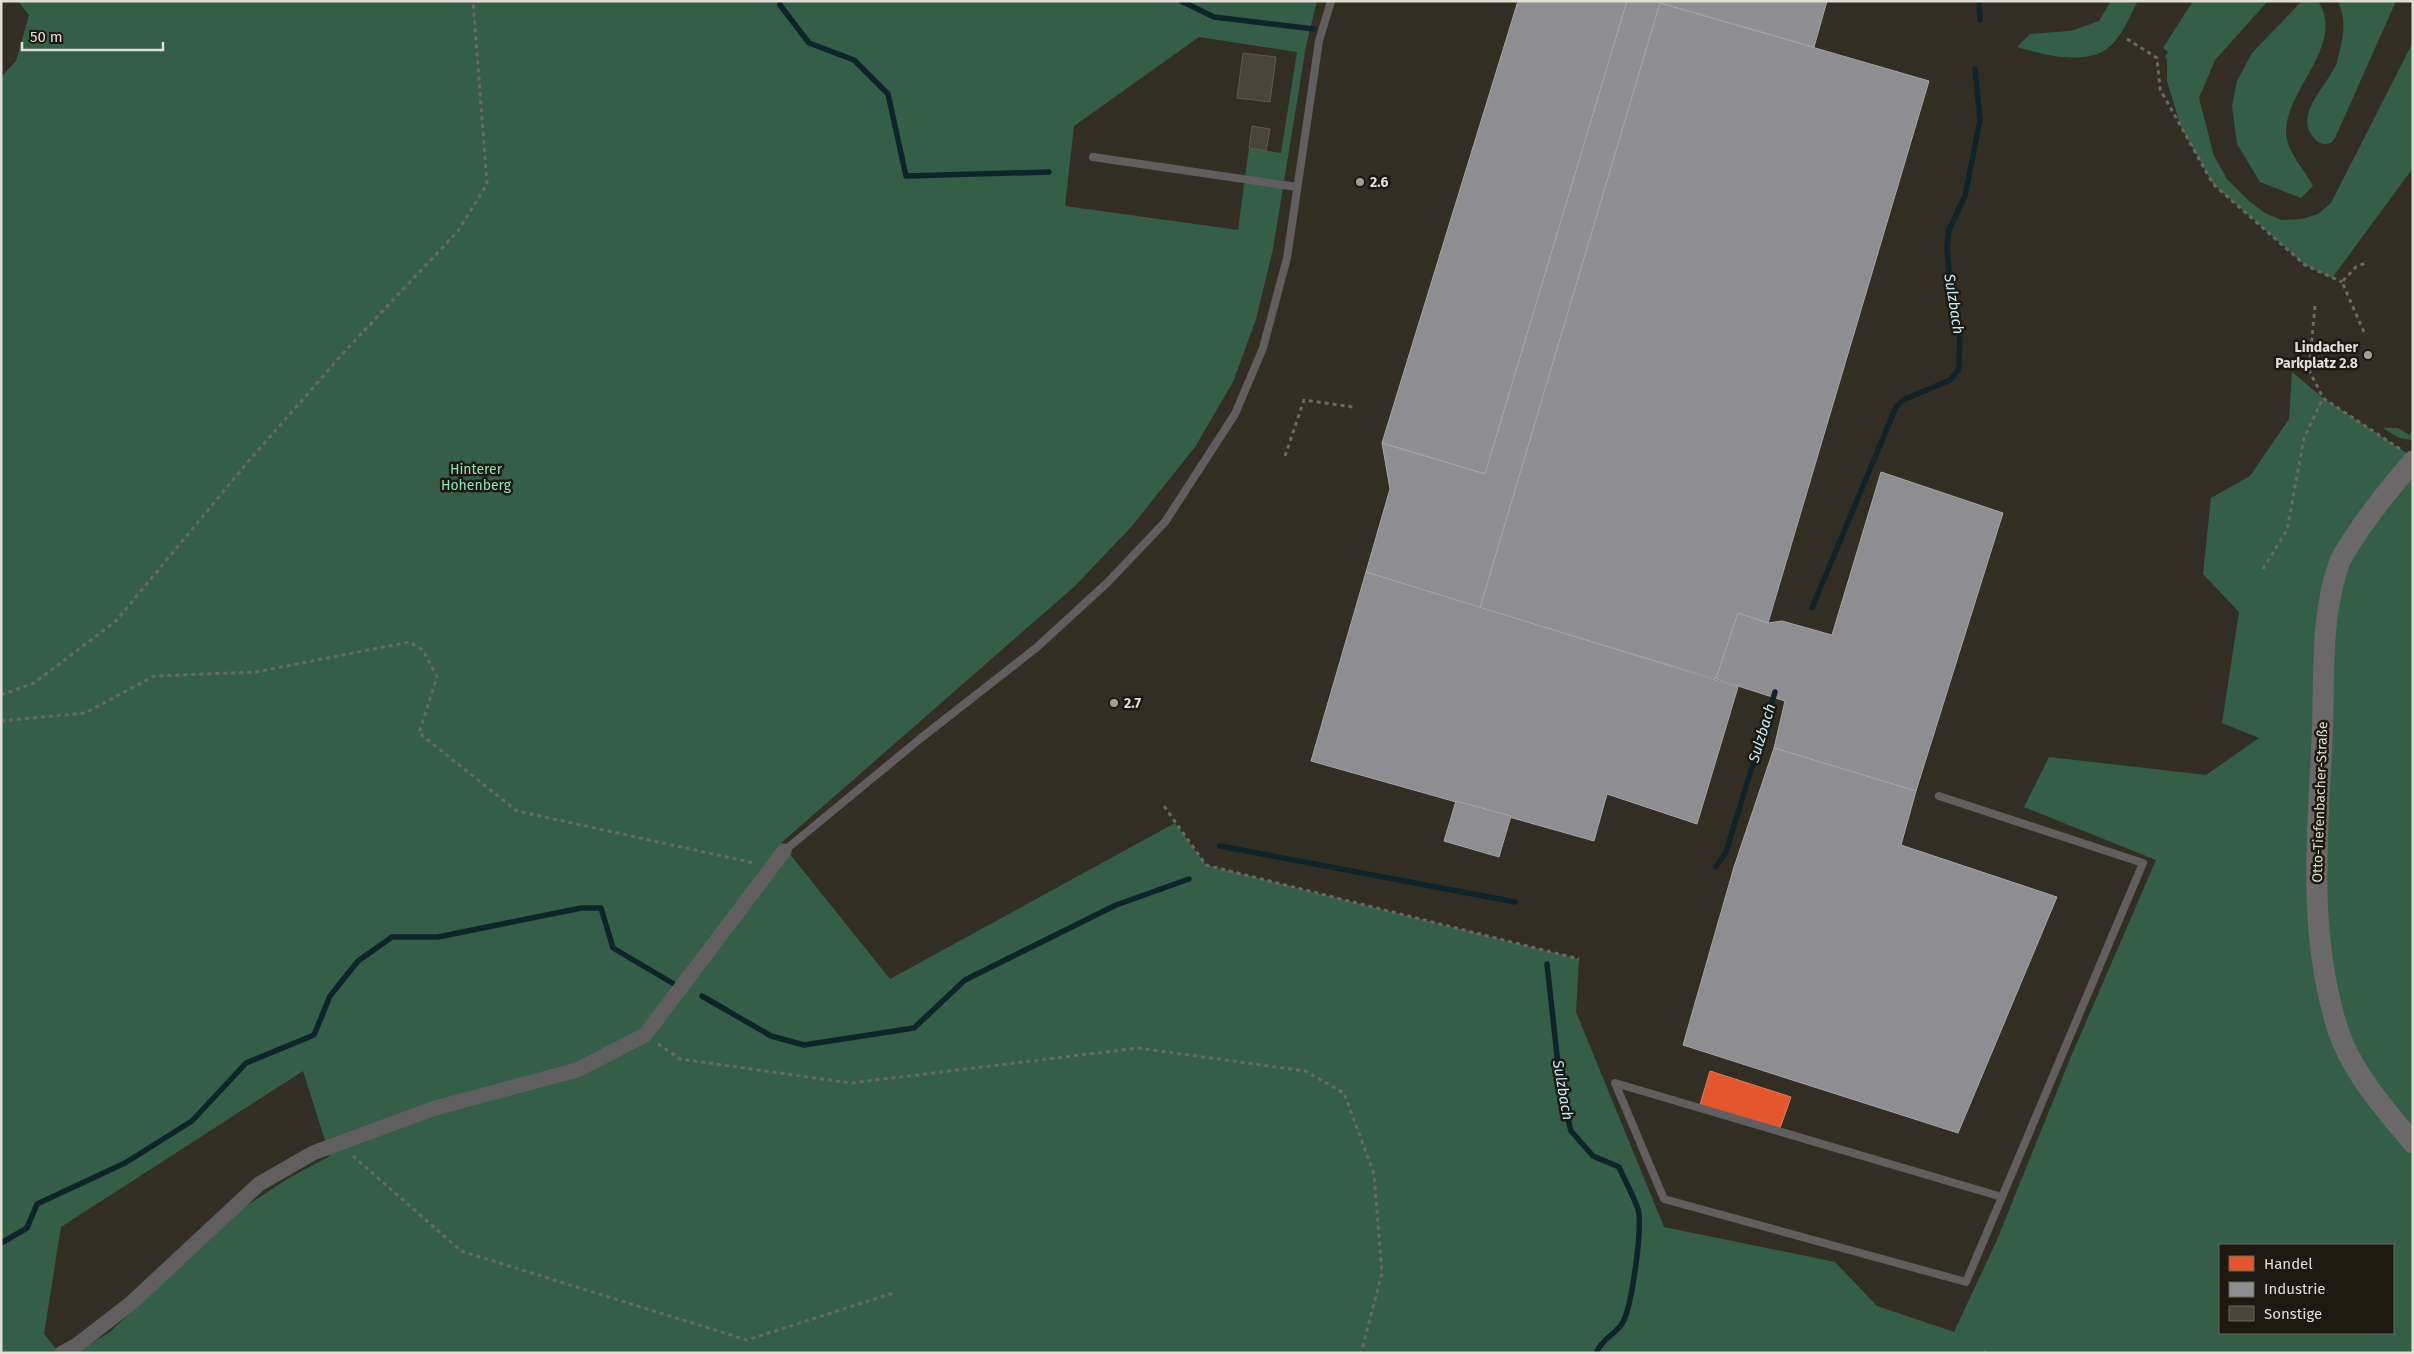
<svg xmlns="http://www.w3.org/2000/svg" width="2414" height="1354" font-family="'Fira Sans',sans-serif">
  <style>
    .green { fill: #355e48; fill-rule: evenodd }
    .shops { fill: #e4572e; stroke: #e48060 }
    .industry { fill: #8d8d92; stroke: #a7a5a6 }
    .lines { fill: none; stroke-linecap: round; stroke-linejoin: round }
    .stream { stroke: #0f232a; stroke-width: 5.5 }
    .building { fill: #49453c; stroke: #5e5a52 }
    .path { stroke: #6a6865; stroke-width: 3; stroke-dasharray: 4 4; stroke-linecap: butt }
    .lane { stroke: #615e5f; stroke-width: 8 }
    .street { stroke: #615e5f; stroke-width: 15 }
    .secondary { stroke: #6b686a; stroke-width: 21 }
    .poi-dot { fill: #a5a096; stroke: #1d1911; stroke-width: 2 }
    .labels { text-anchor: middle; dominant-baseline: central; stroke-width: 5; stroke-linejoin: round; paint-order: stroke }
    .poi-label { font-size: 14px; font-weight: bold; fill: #e3ded3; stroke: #1d1911; text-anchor: start }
    .park-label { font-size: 14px; fill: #87e7b8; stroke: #1d1911 }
    .street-label { font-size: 14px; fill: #e3ded3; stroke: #1d1911 }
    .water-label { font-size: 15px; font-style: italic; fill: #c4ebfb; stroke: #1d1911 }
  </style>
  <rect width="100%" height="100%" fill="#332e24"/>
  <g class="green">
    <path d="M18,1H1317L1306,46L1273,249L1256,319L1233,382L1195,447L1132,526L1075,586L781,843L890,979L1175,823L1206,865L1579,959L1576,1012L1664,1227L1835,1262L1877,1306L1954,1332L1997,1240L2070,1059L2156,860L2024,807L2049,757L2206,775L2259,738L2222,723L2239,612L2203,574L2211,498L2250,476L2289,419L2292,372L2323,398L2413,457V1353H75L110,1332L240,1210L289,1178L330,1156L303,1071L61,1227L44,1334L57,1350L51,1353H1V77L16,61L29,15ZM1199,37L1297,52L1281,153L1249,148L1238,230L1065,206L1074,126ZM2220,1245H2393V1333H2220Z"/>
    <path d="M2111,1H2138C2129,17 2121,40 2105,50C2083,65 2040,54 2017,47L2030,34L2071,31L2099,21Z"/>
    <polygon points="2193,1 2268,1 2215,60 2199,98 2214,156 2227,179 2249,201 2265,213 2281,220 2302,219 2318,214 2331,203 2413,42 2413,168 2332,278 2305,265 2213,184 2181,127 2167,81 2167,59 2165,57 2168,52 2163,48"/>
    <path d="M2302,1H2318C2346,44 2287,88 2286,131C2286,152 2304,168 2313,186L2301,198L2260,182L2237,144L2232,106L2237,81L2252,53Z"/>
    <path d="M2338,1H2396L2335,138L2331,143C2324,145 2319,144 2314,138C2293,113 2329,85 2337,62C2340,51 2345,31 2343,20C2343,14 2340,7 2338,1Z"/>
    <polygon points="2383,428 2398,428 2409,435 2413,430 2413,440 2399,438"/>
  </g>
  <polygon class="shops" points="1710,1071 1791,1097 1779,1131 1699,1108"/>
  <g class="industry">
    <polygon points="1518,1 1627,1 1485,474 1382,443"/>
    <polygon points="1627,1 1827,1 1814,47 1660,3 1480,608 1366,572 1390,489 1382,443 1485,474"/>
    <polygon points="1660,3 1929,81 1768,623 1738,613 1716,679 1480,608"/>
    <polygon points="1881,472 2003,513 1916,791 1774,748 1785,701 1716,679 1738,613 1768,623 1782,621 1832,635"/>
    <polygon points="1366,572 1738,687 1697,824 1607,794 1594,841 1311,761"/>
    <polygon points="1774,748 1916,791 1901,845 2057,897 1958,1133 1683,1045 1734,867"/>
    <polygon points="1456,801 1511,816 1499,857 1444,841"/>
  </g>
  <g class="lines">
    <g class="stream">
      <polyline points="780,1 780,5 809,43 854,60 888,94 906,176 1049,172"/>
      <polyline points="1181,1 1214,17 1314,29"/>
      <polyline points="1979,1 1980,20"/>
      <polyline points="1812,608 1896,407 1903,400 1950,380 1959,369 1960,332 1950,287 1947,246 1949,230 1965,196 1980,120 1975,69"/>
      <polyline points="1220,846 1515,902"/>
      <polyline points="1716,867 1726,852 1775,692"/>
      <path d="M1547,964L1561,1092L1571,1131L1593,1156L1619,1167C1625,1181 1633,1195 1638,1209C1643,1226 1632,1305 1623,1322C1616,1335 1604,1336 1596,1353"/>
      <polyline points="702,996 771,1036 804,1045 914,1028 965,980 1116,905 1189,879"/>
      <polyline points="1,1243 27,1228 37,1204 125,1163 192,1121 246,1063 314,1035 330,996 358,961 392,937 438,937 581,908 601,908 613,948 674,984"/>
    </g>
  </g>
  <g class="building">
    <polygon points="1243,53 1276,57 1270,102 1237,98"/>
    <polygon points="1252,126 1270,129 1266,151 1249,148"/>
  </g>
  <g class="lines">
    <g class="path">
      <polyline points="2127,39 2157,58 2160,89 2213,184 2305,265 2342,282"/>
      <polyline points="2315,306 2309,370 2323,398 2400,449"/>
      <polyline points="2364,332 2342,282 2356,267 2366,263"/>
      <polyline points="1285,456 1304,400 1353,407"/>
      <polyline points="2263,569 2287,530 2304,438 2323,398"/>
      <polyline points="1,695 34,683 116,621 247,463 346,350 458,231 487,184 473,1"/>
      <polyline points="1,721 85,713 154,676 256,672 409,642 423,650 437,677 419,733 517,811 754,863"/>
      <polyline points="1164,806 1206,865 1579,959"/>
      <polyline points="658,1044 680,1059 851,1083 1138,1048 1305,1071 1344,1093 1374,1174 1382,1273 1361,1353"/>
      <polyline points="353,1156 461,1251 747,1340 893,1293"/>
      <polyline points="1984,1351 1985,1353"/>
    </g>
    <g class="lane">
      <polyline points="1093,157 1297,187"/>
      <polyline points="1939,796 2143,863 2002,1197"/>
      <polyline points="784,851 921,738 1036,648 1107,583 1165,522 1235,414 1263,348 1287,258 1319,41 1331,1"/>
      <polygon points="1615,1083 2002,1197 1966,1282 1664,1199"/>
    </g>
    <polyline class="street" points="62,1353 77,1345 130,1304 259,1184 313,1153 435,1108 577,1070 645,1035 784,851"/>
    <path class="secondary" d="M2413,461C2392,486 2371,511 2353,539C2349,546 2343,554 2340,561C2319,618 2325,682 2322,741C2317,839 2308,936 2338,1030C2352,1073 2385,1109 2413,1143"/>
  </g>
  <g class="poi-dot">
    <circle cx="1360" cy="182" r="5"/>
    <circle cx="2368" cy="355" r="5"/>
    <circle cx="1114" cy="703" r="5"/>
  </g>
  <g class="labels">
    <g class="poi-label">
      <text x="1370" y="182">2.6</text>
      <text x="2358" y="347" text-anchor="end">Lindacher<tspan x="2358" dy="16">Parkplatz 2.8</tspan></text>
      <text x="1124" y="703">2.7</text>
    </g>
    <g class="park-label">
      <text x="476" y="469">Hinterer<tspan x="476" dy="16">Hohenberg</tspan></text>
    </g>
    <g class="street-label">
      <text transform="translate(2320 802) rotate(-88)">Otto-Tiefenbacher-Straße</text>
    </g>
    <g class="water-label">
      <text transform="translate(1954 304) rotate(81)">Sulzbach</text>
      <text transform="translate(1762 733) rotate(-73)">Sulzbach</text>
      <text transform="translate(1563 1090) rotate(80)">Sulzbach</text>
    </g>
  </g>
  <rect width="2414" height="1354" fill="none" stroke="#e3ded3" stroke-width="5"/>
  <rect x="2219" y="1244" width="175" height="90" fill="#1d1911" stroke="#6c685f"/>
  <rect x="2229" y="1256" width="25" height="15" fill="#e4572e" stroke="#6c685f"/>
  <text x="2264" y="1269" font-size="15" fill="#e3ded3">Handel</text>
  <rect x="2229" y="1282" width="25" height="15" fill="#8d8d92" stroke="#6c685f"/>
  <text x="2264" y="1294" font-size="15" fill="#e3ded3">Industrie</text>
  <rect x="2229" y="1306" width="25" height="15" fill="#49453c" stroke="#6c685f"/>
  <text x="2264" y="1319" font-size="15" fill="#e3ded3">Sonstige</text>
  <path d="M22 42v8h141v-8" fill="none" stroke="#e3ded3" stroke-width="2.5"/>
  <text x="30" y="42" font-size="15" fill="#e3ded3" stroke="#1d1911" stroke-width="4" paint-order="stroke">50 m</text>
</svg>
